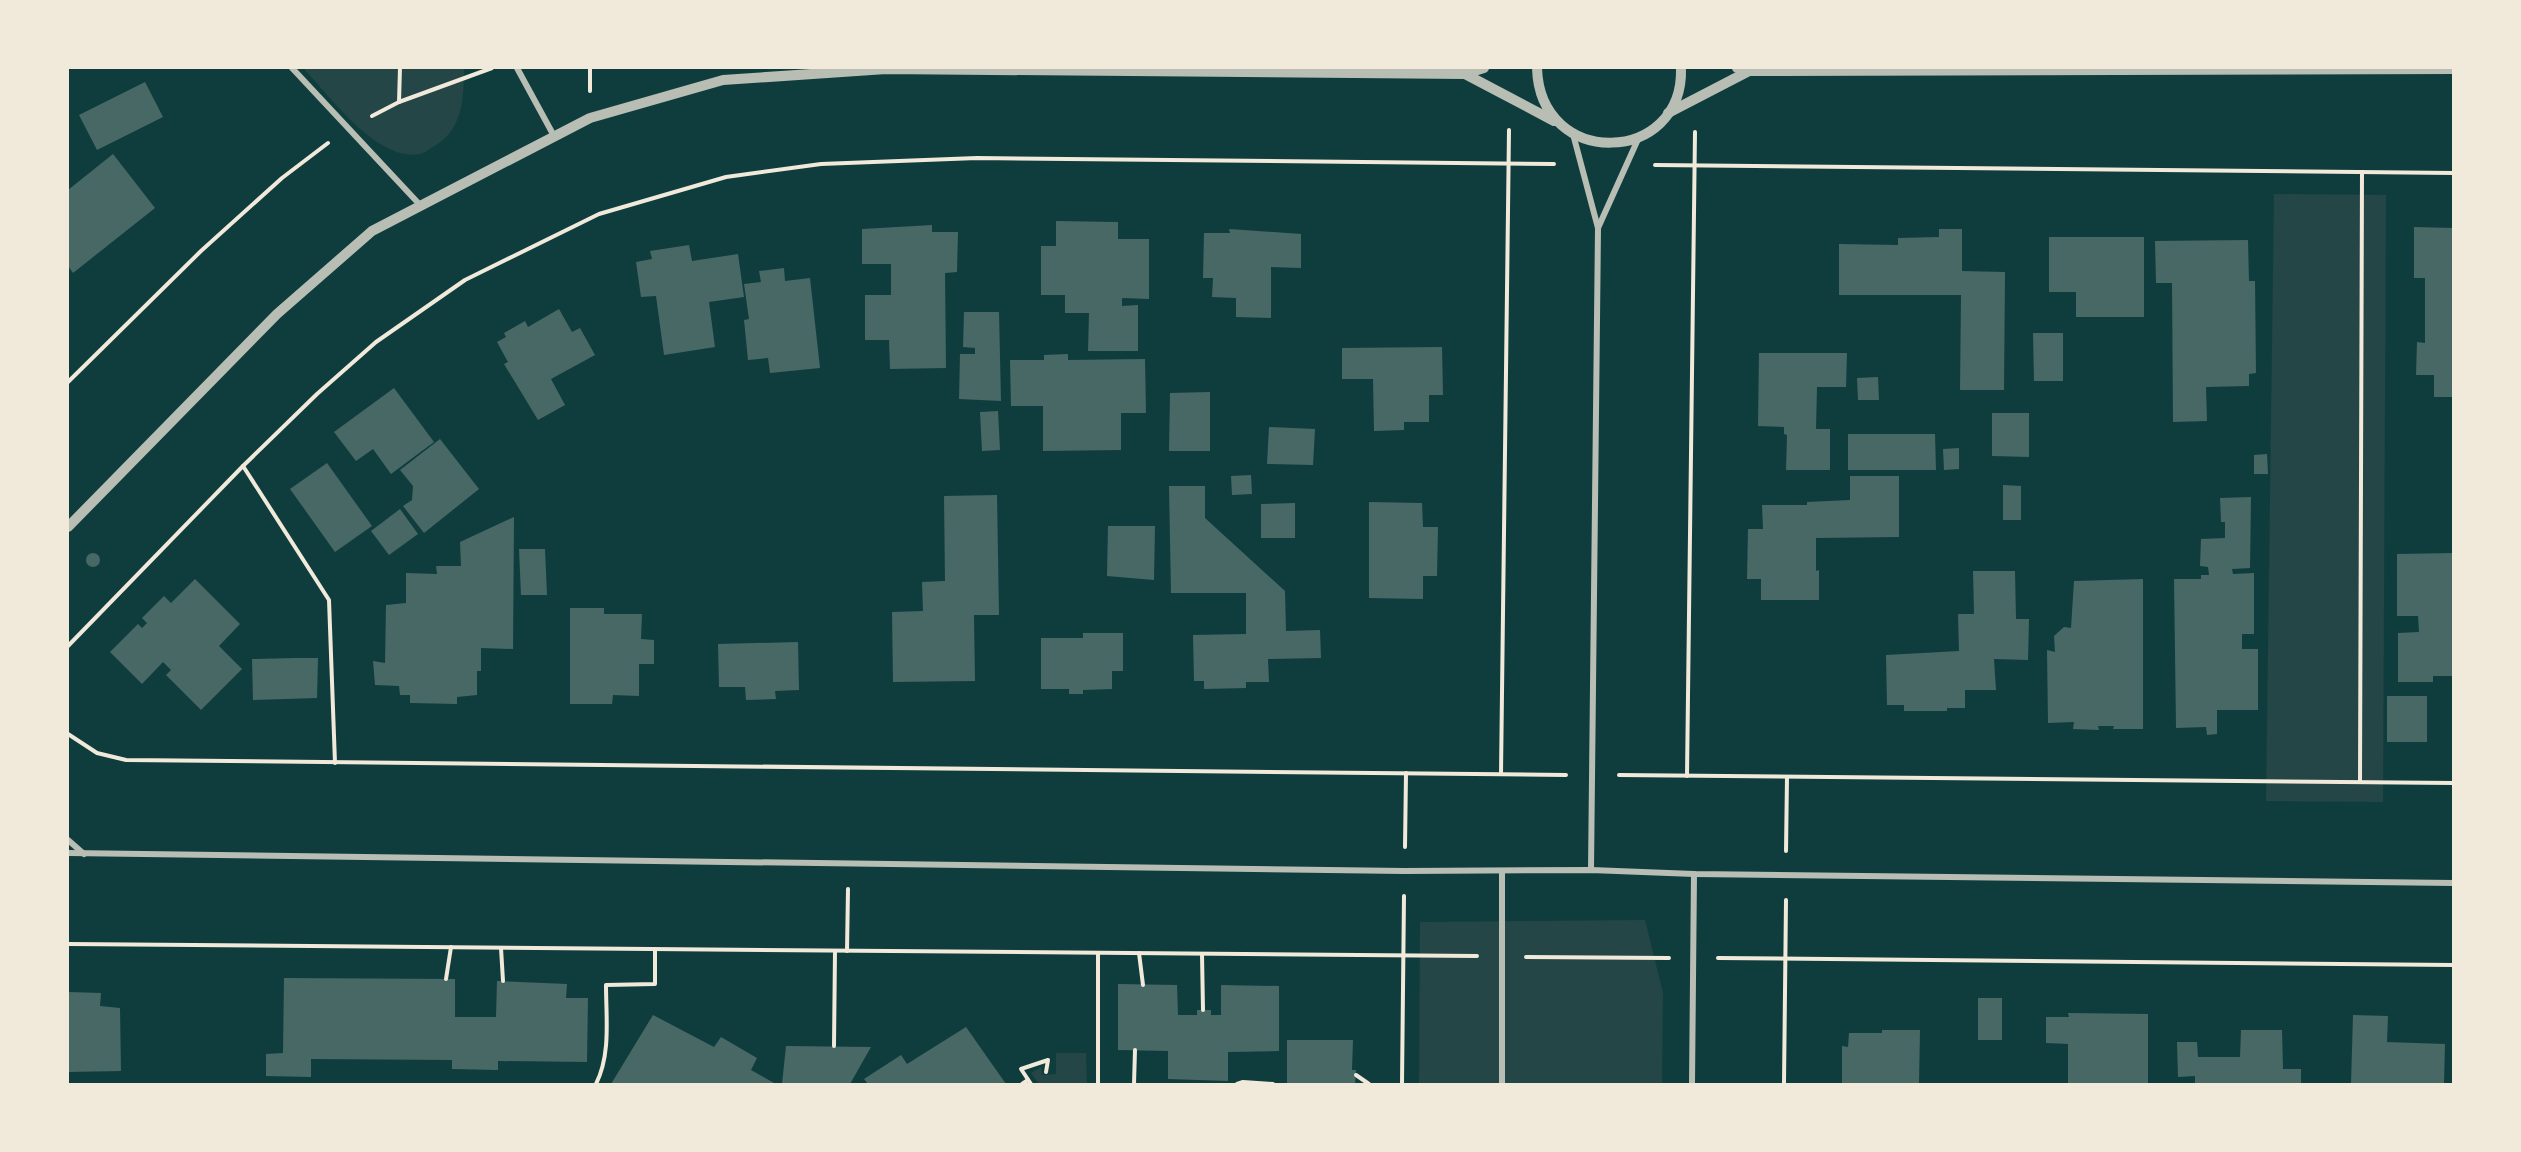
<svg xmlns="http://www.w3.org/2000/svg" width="2521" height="1152" font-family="'Public Sans',sans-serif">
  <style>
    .green { fill: #244646 }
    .building { fill: #486865 }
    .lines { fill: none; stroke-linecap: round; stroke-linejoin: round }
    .path { stroke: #f1e9da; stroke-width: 4 }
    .minor { stroke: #b8beb3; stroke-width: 6 }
    .tertiary { stroke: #b8beb3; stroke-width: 10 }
  </style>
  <rect width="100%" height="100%" fill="#0f3d3e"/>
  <g class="green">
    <path d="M303,68H464C464,96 463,129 436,145C431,148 425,153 420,154C377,162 330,96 303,68Z"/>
    <polygon points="2274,194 2386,195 2383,802 2266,801"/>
    <polygon points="1645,920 1663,993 1662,1084 1419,1084 1420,922"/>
    <polygon points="1056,1053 1086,1053 1087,1084 1039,1084 1031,1073 1041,1067 1042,1075 1056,1074"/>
  </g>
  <g class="building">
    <polygon points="145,82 163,117 97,150 79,115"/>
    <polygon points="113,154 155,208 73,273 68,266 68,190"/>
    <polygon points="1056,221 1118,222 1118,239 1149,239 1149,299 1122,298 1122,306 1138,305 1138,351 1088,351 1089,313 1065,313 1065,295 1041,295 1041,246 1056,246"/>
    <polygon points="932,225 932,232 958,232 957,272 945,273 946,368 890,369 889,340 865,340 865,295 891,295 891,264 862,264 862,229"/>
    <polygon points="2414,227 2454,228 2454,397 2434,397 2434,375 2416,375 2417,342 2425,343 2425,278 2414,278"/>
    <polygon points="1229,229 1301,234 1301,268 1271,267 1271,318 1236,317 1236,298 1212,297 1213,278 1203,278 1204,233 1230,233"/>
    <polygon points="1939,229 1962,229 1962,271 2005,272 2004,390 1960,390 1961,295 1839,295 1839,244 1898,245 1898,238 1939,237"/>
    <polygon points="2049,237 2144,237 2144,317 2076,317 2076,292 2049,292"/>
    <polygon points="2248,240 2249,281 2255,281 2256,373 2249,374 2249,386 2206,387 2207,421 2173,422 2172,283 2156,283 2155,241"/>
    <polygon points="689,245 692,261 738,254 744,297 709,302 715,347 664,355 656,296 641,297 636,262 652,259 650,251"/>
    <polygon points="784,268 785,281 810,278 820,368 770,373 768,358 748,360 744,320 749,319 744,284 761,282 759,271"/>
    <polygon points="559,309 572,332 580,328 595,355 551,379 565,405 538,420 504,364 508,362 497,342 506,337 504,333 525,321 528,327"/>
    <polygon points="964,312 999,312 1001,401 959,399 960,354 975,354 975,348 963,347"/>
    <polygon points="2033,333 2063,333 2063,381 2034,381"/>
    <polygon points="1442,347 1443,395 1429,395 1429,422 1404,422 1404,430 1374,431 1373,379 1342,379 1342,348"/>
    <polygon points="1759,353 1847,353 1846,387 1817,387 1816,429 1830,429 1830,470 1786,470 1787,435 1784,434 1784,427 1758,426"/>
    <polygon points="1068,354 1068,360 1145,359 1146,413 1121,413 1121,450 1043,451 1043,406 1011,406 1010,360 1044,360 1044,355"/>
    <polygon points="1878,377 1879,400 1858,400 1857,378"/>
    <polygon points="394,388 434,442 391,474 373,449 356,461 334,432"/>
    <polygon points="1210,392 1210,451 1169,451 1170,393"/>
    <polygon points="998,411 1000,450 982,451 980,412"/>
    <polygon points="1992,413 2029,413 2029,457 1992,456"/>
    <polygon points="1269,427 1315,429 1313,465 1267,464"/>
    <polygon points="1848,434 1935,434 1936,470 1848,470"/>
    <polygon points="440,439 479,489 424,533 403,506 412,500 413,486 400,470"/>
    <polygon points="1959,448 1959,469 1944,470 1943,449"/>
    <polygon points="2267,454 2268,474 2254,474 2254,455"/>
    <polygon points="327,463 372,526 335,552 290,489"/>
    <polygon points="1251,475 1252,494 1232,495 1231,476"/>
    <polygon points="1850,476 1899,476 1899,537 1816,538 1816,571 1819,570 1819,600 1761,600 1761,579 1747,579 1748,529 1763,529 1762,505 1807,505 1807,502 1850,500"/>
    <polygon points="2003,485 2021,486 2021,520 2003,520"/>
    <polygon points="1169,486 1205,486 1205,518 1285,591 1286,631 1320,630 1321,658 1268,659 1269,682 1246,682 1246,688 1204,689 1204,681 1194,681 1193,635 1246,634 1246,593 1171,593"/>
    <polygon points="997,495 999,615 974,615 975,681 893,682 892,612 923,611 922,582 945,581 944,496"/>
    <polygon points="2251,497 2250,568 2232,569 2233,574 2254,573 2254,634 2242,634 2242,649 2258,649 2258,710 2217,710 2217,734 2207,735 2206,727 2176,728 2174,579 2201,579 2201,575 2209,575 2208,567 2200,566 2201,539 2225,538 2225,522 2221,522 2220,498"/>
    <polygon points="1369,502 1422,503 1423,527 1438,527 1437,576 1423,576 1423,599 1369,598"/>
    <polygon points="1295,503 1295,538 1261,538 1261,504"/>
    <polygon points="400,509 418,534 389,555 371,531"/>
    <polygon points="514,517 513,649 481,648 481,671 477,671 477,695 457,697 457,704 410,703 410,695 400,695 399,686 375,685 373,661 385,663 386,605 406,603 406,573 437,574 436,566 461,566 460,542"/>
    <polygon points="1108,526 1155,526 1154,580 1107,576"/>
    <polygon points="519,549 545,549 547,595 521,595"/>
    <circle cx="93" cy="560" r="7"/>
    <polygon points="2454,553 2454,676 2433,676 2433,682 2398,682 2398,633 2419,632 2418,616 2397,616 2397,554"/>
    <polygon points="1973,571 2015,571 2016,619 2029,619 2028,660 1994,659 1996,690 1965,690 1965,708 1947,708 1947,711 1904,711 1904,705 1887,705 1886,655 1959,651 1958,614 1974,614"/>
    <polygon points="195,579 240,624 219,646 242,669 201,710 166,675 171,670 163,662 142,684 110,652 138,624 142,628 147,623 142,618 164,596 171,603"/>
    <polygon points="2143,579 2143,729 2113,729 2114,726 2098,726 2099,730 2073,729 2074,722 2048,723 2047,650 2055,652 2054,636 2064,627 2071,628 2074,581"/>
    <polygon points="570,608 604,608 604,614 642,614 641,639 654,640 654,664 639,664 639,696 613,695 612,704 570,704"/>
    <polygon points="1083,633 1123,633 1123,671 1112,671 1112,689 1083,690 1083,694 1069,694 1069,689 1041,689 1041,638 1083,638"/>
    <polygon points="798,642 799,690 775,691 776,699 746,700 745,687 719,687 718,644"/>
    <polygon points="296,658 318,658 317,698 253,700 252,659"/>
    <rect x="2387" y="696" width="40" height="46"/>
    <polygon points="284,978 455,979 455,1017 496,1017 497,981 567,984 566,998 588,998 587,1062 498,1061 498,1070 452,1069 452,1060 311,1059 311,1077 266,1076 266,1054 283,1053"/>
    <polygon points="1118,984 1177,985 1178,1015 1197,1015 1197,1010 1211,1010 1211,1015 1221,1015 1221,985 1279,986 1279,1051 1228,1052 1228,1081 1168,1079 1168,1051 1118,1050"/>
    <polygon points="68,992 101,993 100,1006 120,1008 121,1071 68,1072"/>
    <rect x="1978" y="998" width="24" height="42"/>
    <polygon points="2068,1013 2148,1014 2148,1084 2068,1084 2068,1044 2046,1043 2046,1017 2069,1017"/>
    <polygon points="653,1015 714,1047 721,1037 757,1058 751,1070 776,1084 611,1084"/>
    <polygon points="2353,1015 2388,1016 2387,1042 2445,1044 2444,1084 2351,1084"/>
    <polygon points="966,1027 1006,1084 868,1084 864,1079 901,1055 907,1064"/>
    <polygon points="1882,1030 1920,1030 1919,1084 1842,1084 1842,1046 1848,1047 1849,1033 1882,1033"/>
    <polygon points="2241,1030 2282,1030 2283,1069 2301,1069 2301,1084 2195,1084 2195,1076 2178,1077 2177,1042 2197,1042 2198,1057 2240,1057"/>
    <polygon points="1287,1040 1353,1040 1352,1070 1356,1070 1355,1084 1287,1084"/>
    <polygon points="786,1046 871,1047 850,1084 782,1084"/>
  </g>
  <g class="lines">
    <g class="path">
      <polyline points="590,91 590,68"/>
      <polyline points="399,102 400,68"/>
      <polyline points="372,116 399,102 492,68"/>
      <polyline points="1655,165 2454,173"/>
      <polyline points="68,382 201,251 282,178 328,143"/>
      <polyline points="243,466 329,600 335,763"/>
      <polyline points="68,646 243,466 317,394 376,342 465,280 599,214 726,177 821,164 977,158 1554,164"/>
      <polyline points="68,734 97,753 126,760 1566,775"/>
      <polyline points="1501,774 1509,130"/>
      <polyline points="1619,775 2454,783"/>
      <polyline points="1687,776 1695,132"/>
      <polyline points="2360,782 2362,172"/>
      <polyline points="1405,847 1406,773"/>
      <polyline points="1786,851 1787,777"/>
      <polyline points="68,944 1477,956"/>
      <polyline points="501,948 503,981"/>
      <polyline points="847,951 848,889"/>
      <polyline points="1139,953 1143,985"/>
      <polyline points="1202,954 1203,1010"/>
      <polyline points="1526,957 1669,958"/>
      <polyline points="1718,958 2454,965"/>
      <polyline points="446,979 451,947"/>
      <polyline points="834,1046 835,951"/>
      <polyline points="1356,1075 1369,1084"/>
      <path d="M596,1084C611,1054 606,1018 606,985L655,984V949"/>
      <polyline points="1022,1084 1028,1080"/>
      <polyline points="1031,1084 1021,1069 1048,1060 1046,1072"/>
      <polyline points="1098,1084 1098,953"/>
      <polyline points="1134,1084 1135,1050"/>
      <polyline points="1237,1084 1243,1082 1273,1084"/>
      <polyline points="1402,1084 1404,896"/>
      <polyline points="1784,1084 1786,900"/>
    </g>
    <g class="minor">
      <polyline points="292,68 421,206"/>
      <polyline points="517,68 554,136"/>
      <polyline points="1573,134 1598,228 1591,870"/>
      <polyline points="1598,228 1639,137"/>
      <polyline points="68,840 84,854"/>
      <polyline points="68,853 1404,871 1591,870 1694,874 2454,883"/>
      <polyline points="1502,1084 1502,871"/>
      <polyline points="1692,1084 1694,874"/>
    </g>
    <g class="tertiary">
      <path d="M1537,68C1540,170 1684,165 1681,68"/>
      <polyline points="1737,68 1749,71 2454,69"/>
      <polyline points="1465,74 1554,121"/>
      <polyline points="1668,113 1749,71"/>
      <polyline points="68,527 277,314 372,231 590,118 723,80 886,69 1465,74 1484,68"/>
    </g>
  </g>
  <rect width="2521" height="1152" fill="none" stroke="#f1e9da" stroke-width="138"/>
</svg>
